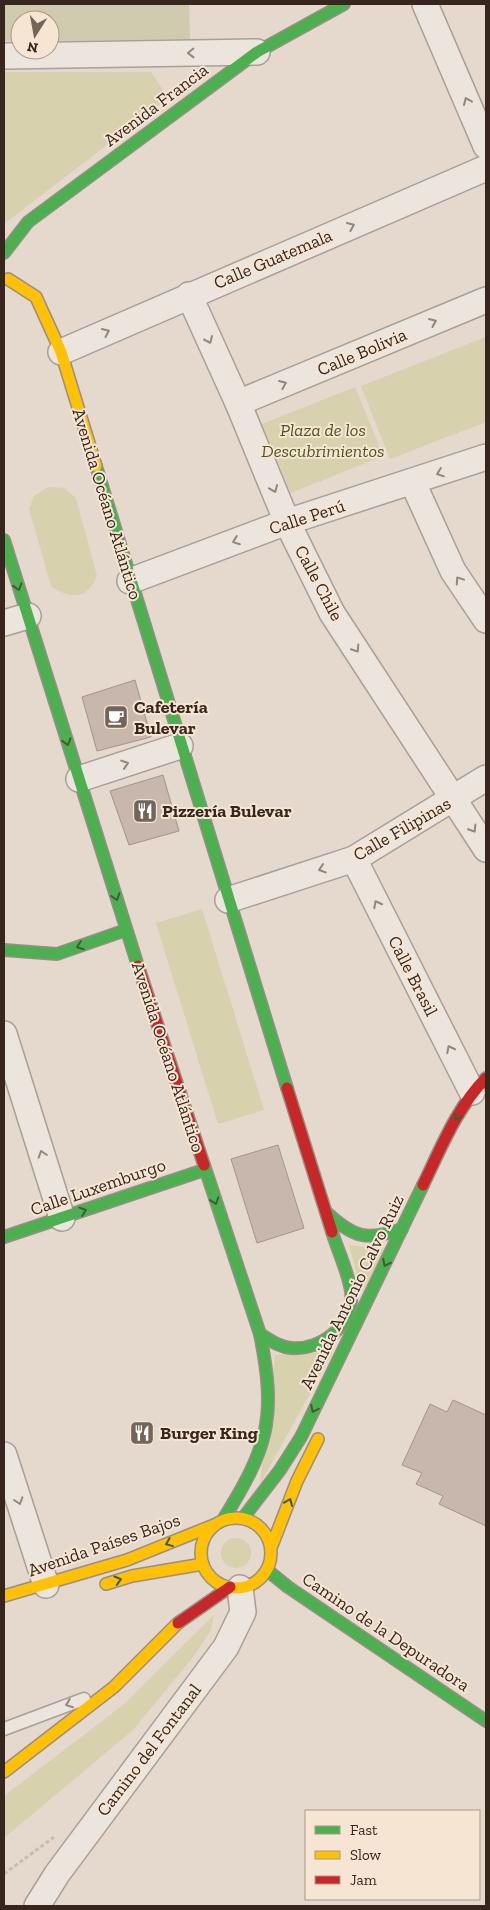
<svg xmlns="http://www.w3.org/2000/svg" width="490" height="1910" font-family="'Zilla Slab',serif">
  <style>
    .green { fill: #d7d1ae }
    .cemetery { fill: #d0cbae }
    .building { fill: #c7b7ad; stroke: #a4958c }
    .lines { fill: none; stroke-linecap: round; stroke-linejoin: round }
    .lane-casing { stroke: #a99f96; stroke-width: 15 }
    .street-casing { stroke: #a99f96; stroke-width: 28 }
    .fast-casing { stroke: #998e85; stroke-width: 14 }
    .slow-casing { stroke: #998e85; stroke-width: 14 }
    .jam-casing { stroke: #998e85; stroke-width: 14 }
    .path { stroke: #c4bcb5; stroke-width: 3; stroke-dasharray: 4 2.5; stroke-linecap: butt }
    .lane { stroke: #ece5dd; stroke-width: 12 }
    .street { stroke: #ece5dd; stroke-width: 25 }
    .fast { stroke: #4caf50; stroke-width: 11 }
    .slow { stroke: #ffc107; stroke-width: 11 }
    .jam { stroke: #c62828; stroke-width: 11 }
    .oneway { stroke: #92867e }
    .oneway2 { stroke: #3f5d32 }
    .labels { text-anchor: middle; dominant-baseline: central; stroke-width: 4; stroke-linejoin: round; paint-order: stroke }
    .street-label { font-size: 18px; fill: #37261e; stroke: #f5e5d2 }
    .park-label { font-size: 18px; font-style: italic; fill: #4f5424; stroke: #f5e5d2 }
    .poi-label { font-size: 18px; font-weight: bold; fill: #37261e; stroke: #f5e5d2; text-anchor: start }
  </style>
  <rect width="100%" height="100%" fill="#e4d9cc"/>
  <g class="green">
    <polygon points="4,72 151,72 168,98 4,224"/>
    <polygon points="486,337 486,422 390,459 361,386"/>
    <polygon points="355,387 383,456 291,493 262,424"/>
    <path d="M48,487L64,488L76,498L97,576C86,600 72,600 51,586L29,509L34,496Z"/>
    <polygon points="202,909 264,1110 218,1124 156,923"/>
    <polygon points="349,1245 385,1249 362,1293"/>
    <polygon points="333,1352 260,1484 275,1355"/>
    <circle cx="236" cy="1553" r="15"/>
    <polygon points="214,1615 211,1630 193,1657 133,1730 4,1838 4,1796 123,1705"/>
  </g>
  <polygon class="cemetery" points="4,4 189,4 190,39 50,41 50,20 20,20 20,41 4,41"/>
  <g class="building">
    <polygon points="135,680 151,737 97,751 82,697"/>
    <polygon points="163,775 179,831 129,845 110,791"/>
    <polygon points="278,1145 304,1228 257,1243 231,1159"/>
    <polygon points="453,1400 486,1415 486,1526 439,1504 443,1496 416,1484 422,1473 402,1465 430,1404 447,1412"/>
  </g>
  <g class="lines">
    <defs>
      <polyline id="lane" points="4,1729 84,1699"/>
      <g id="street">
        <polyline points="425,4 486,146"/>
        <polyline points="4,56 257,52"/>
        <polyline points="189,295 238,403 287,522 332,613 486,849"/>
        <polyline points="61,352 486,168"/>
        <polyline points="238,403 486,300"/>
        <polyline points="413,483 453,571 486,620"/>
        <polyline points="130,581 287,522 486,457"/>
        <polyline points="4,623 28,616"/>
        <polyline points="79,779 180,746"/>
        <polyline points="354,859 472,1092"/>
        <polyline points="228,900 354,859 486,778"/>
        <polyline points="4,1034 62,1218"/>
        <polyline points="4,1455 46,1585"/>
        <polyline points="37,1906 57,1874 226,1647 243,1612 240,1588"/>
      </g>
      <g id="fast">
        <polyline points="4,253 28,222 257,52 344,4"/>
        <polyline points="96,466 287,1088"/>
        <polyline points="4,540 138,966"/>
        <polyline points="4,950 57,954 126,930"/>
        <path d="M204,1165L260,1334C270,1340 279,1347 291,1348C322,1351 355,1324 351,1291C348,1272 338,1251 332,1232"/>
        <path d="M327,1213C354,1238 367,1241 402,1229"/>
        <polyline points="4,1237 204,1170"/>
        <polyline points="243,1518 280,1470 301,1437 423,1185"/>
        <path d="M223,1520C268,1447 277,1419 260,1334"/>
        <polyline points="267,1570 288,1587 486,1721"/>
      </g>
      <g id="slow">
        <polyline points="8,279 36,297 61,352 96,466"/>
        <circle cx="236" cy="1553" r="35"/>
        <polyline points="271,1548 297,1481 318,1439"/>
        <polyline points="106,1584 132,1576 203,1564"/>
        <polyline points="4,1596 127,1560 214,1525"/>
        <polyline points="4,1772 114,1687 178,1623"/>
      </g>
      <g id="jam">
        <polyline points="138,966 204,1165"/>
        <polyline points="287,1088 332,1232"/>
        <path d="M423,1185C441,1148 457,1107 486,1078"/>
        <polyline points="178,1623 230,1587"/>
      </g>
    </defs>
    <use href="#lane" class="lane-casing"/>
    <use href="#street" class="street-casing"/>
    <use href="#fast" class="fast-casing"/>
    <use href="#slow" class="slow-casing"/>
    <use href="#jam" class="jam-casing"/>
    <polyline class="path" points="4,1874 54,1837"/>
    <use href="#lane" class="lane"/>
    <use href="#street" class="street"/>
    <use href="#fast" class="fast"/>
    <use href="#slow" class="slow"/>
    <use href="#jam" class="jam"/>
  </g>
  <defs><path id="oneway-chevron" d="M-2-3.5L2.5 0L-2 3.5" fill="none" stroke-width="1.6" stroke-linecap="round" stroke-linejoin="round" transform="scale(1.25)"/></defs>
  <g class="oneway">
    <use href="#oneway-chevron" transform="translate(191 53) rotate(179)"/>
    <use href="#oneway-chevron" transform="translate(467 101) rotate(-113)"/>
    <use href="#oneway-chevron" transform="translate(351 226) rotate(-23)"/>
    <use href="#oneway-chevron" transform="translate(433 322) rotate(-23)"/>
    <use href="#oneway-chevron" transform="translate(106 332) rotate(-24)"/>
    <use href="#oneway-chevron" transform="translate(209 340) rotate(66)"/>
    <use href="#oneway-chevron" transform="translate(283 384) rotate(-23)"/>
    <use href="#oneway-chevron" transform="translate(440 473) rotate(161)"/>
    <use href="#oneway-chevron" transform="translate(274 489) rotate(68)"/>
    <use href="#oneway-chevron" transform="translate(236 541) rotate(159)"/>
    <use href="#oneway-chevron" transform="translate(459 580) rotate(-124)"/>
    <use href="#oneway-chevron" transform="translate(356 649) rotate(57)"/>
    <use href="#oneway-chevron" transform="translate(125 764) rotate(-18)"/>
    <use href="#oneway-chevron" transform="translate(473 829) rotate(58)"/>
    <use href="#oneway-chevron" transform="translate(322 869) rotate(162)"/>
    <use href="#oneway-chevron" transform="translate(377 904) rotate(-117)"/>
    <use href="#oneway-chevron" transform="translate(450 1049) rotate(-117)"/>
    <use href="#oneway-chevron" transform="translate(42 1154) rotate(-108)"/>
    <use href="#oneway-chevron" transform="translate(19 1501) rotate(72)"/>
    <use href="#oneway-chevron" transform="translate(69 1704) rotate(159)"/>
  </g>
  <g class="oneway2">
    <use href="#oneway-chevron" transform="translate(18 587) rotate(73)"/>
    <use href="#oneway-chevron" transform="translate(67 742) rotate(73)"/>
    <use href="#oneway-chevron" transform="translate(116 897) rotate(72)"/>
    <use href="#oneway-chevron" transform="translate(80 946) rotate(161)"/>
    <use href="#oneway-chevron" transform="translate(457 1117) rotate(121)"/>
    <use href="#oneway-chevron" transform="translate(215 1201) rotate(71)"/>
    <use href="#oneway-chevron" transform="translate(83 1211) rotate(-19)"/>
    <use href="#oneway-chevron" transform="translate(386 1263) rotate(116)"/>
    <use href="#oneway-chevron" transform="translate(314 1409) rotate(116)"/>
    <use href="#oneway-chevron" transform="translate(289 1502) rotate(-68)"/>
    <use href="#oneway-chevron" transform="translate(169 1543) rotate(158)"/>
    <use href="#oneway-chevron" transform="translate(118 1580) rotate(-16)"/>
  </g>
  <defs>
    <symbol id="cafe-square" viewBox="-11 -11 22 22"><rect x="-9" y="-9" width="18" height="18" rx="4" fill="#74655b" stroke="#f5e5d2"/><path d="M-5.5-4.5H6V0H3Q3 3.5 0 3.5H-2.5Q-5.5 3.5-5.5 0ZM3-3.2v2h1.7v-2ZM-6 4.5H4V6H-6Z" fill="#fff"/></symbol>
    <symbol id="restaurant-square" viewBox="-11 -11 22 22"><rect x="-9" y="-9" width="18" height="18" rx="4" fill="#74655b" stroke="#f5e5d2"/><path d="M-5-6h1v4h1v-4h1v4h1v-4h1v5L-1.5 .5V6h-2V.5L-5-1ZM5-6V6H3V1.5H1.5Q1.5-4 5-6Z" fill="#fff"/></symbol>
  </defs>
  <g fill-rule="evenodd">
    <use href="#cafe-square" x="102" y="703" width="28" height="28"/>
    <use href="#restaurant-square" x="131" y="797" width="28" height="28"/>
    <use href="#restaurant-square" x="128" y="1419" width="28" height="28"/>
  </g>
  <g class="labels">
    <g class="street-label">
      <text transform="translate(156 105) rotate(-37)">Avenida Francia</text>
      <text transform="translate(273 259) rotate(-23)">Calle Guatemala</text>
      <text transform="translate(362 352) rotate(-23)">Calle Bolivia</text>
      <text transform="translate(107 504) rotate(73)">Avenida Océano Atlántico</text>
      <text transform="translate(307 517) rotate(-18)">Calle Perú</text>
      <text transform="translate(319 583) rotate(62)">Calle Chile</text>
      <text transform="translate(402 829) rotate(-30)">Calle Filipinas</text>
      <text transform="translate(413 976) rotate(63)">Calle Brasil</text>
      <text transform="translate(168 1057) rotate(72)">Avenida Océano Atlántico</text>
      <text transform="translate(98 1187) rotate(-19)">Calle Luxemburgo</text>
      <text transform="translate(352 1292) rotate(-64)">Avenida Antonio Calvo Ruiz</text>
      <text transform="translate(104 1545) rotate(-19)">Avenida Países Bajos</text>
      <text transform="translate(386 1632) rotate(34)">Camino de la Depuradora</text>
      <text transform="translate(149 1750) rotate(-53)">Camino del Fontanal</text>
    </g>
    <g class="park-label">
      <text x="323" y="430">Plaza de los<tspan x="323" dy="21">Descubrimientos</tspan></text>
    </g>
    <g class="poi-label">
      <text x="134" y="707">Cafetería<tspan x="134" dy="21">Bulevar</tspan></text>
      <text x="162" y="811">Pizzería Bulevar</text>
      <text x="160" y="1433">Burger King</text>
    </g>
  </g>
  <rect width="490" height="1910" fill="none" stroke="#37261e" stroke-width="10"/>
  <rect x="305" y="1810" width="175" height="90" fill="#f5e5d2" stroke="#a9998a"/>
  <rect x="315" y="1826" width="25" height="8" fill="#4caf50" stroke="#a9998a"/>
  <text x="350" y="1835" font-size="15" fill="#37261e">Fast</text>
  <rect x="315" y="1851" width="25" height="8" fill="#ffc107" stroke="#a9998a"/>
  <text x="350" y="1860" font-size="15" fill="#37261e">Slow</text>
  <rect x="315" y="1876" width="25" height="8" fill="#c62828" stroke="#a9998a"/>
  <text x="350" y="1885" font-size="15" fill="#37261e">Jam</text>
  <g transform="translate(35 35) rotate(191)"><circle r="24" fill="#f5e5d2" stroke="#a9998a"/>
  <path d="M0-4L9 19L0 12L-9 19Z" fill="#74655b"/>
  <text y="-8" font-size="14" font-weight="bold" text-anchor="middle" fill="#37261e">N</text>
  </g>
</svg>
